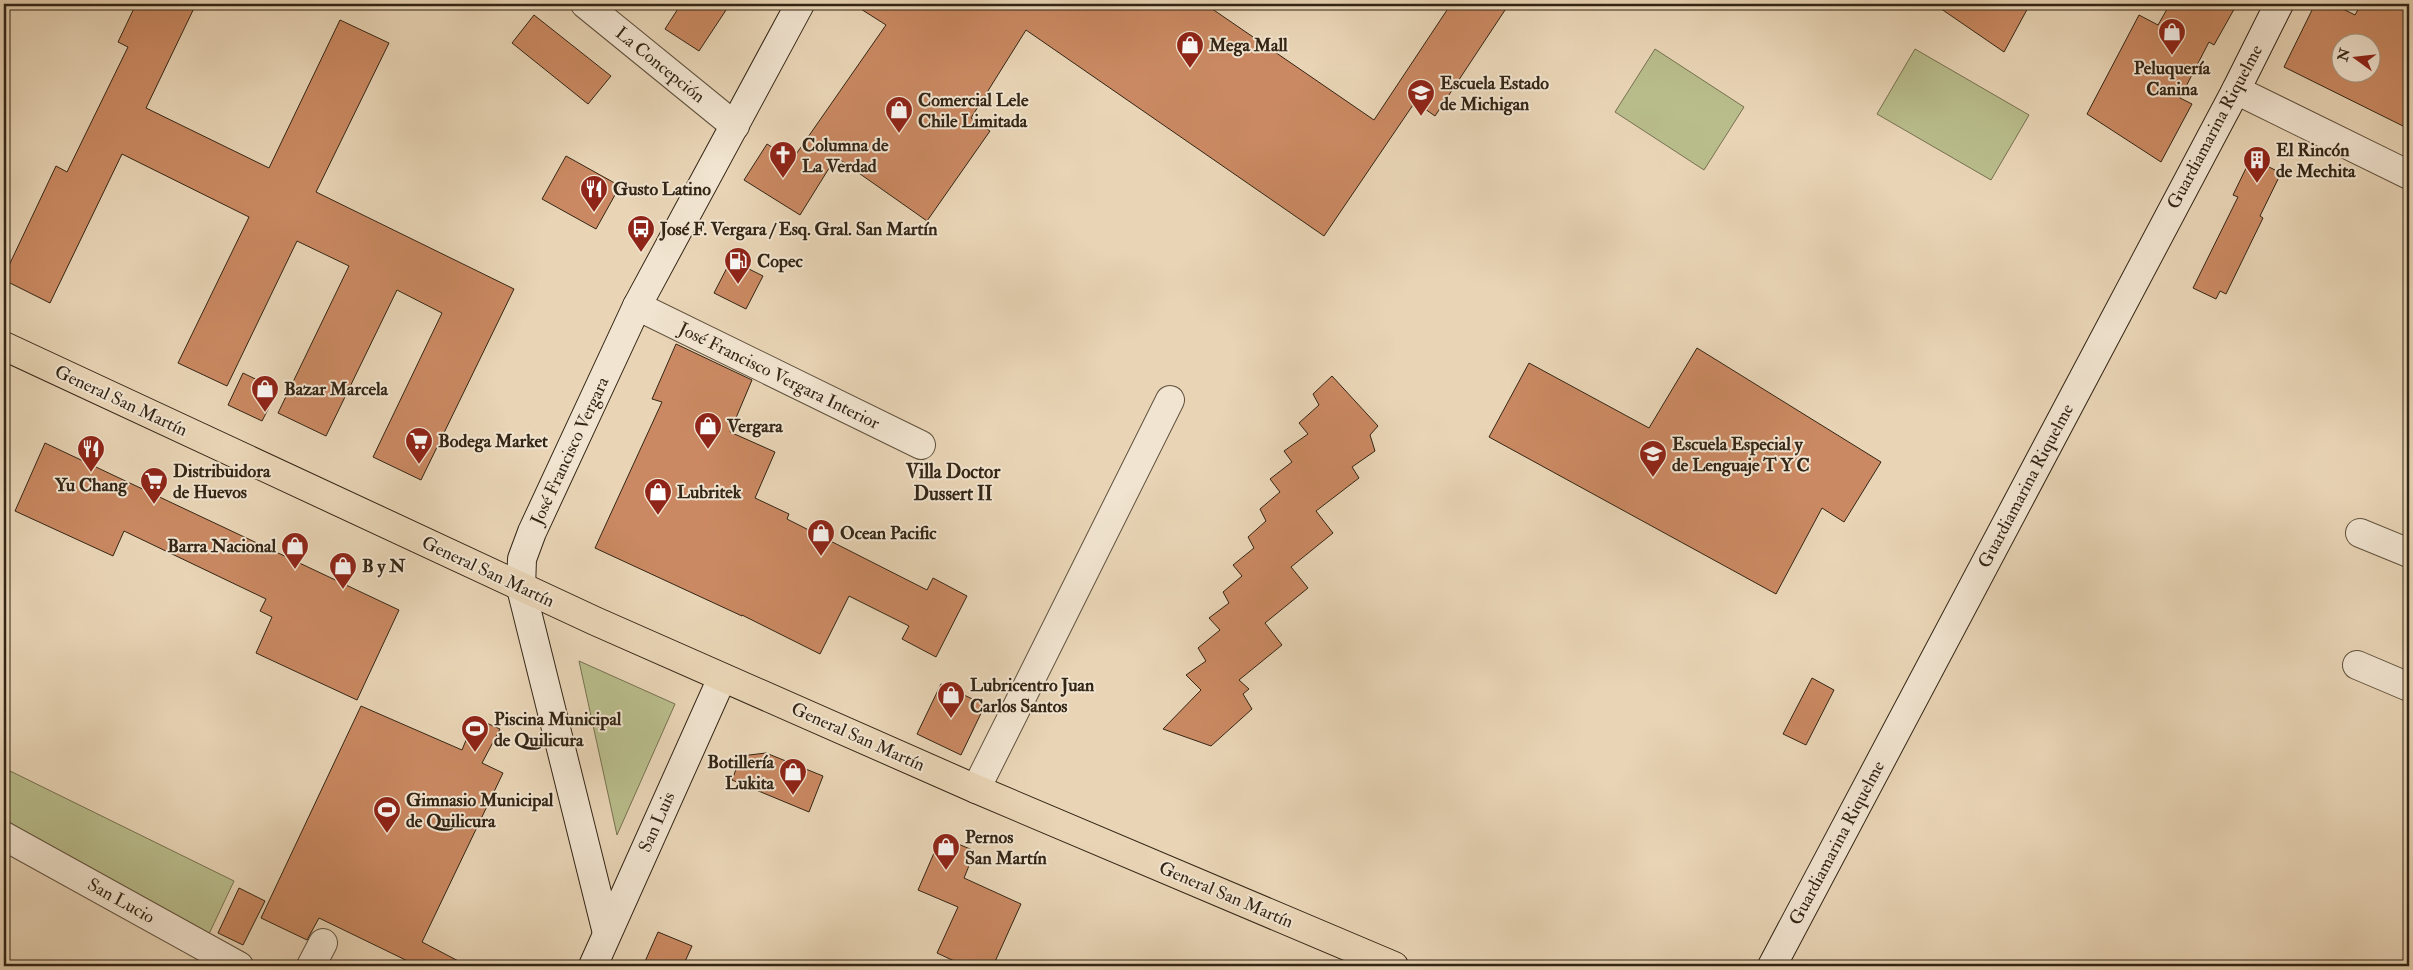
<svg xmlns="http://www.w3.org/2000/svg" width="2413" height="970" font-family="'IM FELL Double Pica',serif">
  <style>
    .green { fill: #b9bd8c; stroke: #767150 }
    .building { fill: #ca8962; stroke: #332515; fill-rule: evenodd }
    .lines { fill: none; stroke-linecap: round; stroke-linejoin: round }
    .street-casing { stroke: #60513d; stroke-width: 30 }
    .secondary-casing { stroke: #332515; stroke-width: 30 }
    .primary-casing { stroke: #332515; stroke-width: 30 }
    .street { stroke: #f1e4d0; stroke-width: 28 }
    .secondary { stroke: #f1e4d0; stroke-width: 28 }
    .primary { stroke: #e9d5b6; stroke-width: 28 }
    .labels { text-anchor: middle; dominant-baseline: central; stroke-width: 4; stroke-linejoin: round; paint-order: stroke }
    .poi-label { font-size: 18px; font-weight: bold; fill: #332515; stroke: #f1e4d0; text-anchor: start }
    .street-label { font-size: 18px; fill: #332515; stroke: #f1e4d0 }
    .neighbourhood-label { font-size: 19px; font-weight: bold; fill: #332515; stroke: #f1e4d0 }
  </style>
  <rect width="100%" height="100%" fill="#e9d5b6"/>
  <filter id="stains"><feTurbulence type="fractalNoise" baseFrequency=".004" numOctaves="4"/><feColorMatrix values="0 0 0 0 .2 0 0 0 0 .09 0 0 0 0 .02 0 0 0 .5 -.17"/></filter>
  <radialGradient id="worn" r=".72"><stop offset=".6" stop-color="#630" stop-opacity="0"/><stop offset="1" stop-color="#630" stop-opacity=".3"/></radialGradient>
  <g class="green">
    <polygon points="1655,49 1744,107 1704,170 1615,112"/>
    <polygon points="1915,49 2029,115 1991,180 1877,114"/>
    <polygon points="579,661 675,704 617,835"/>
    <polygon points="4,768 234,881 208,936 4,828"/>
  </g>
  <g class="building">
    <polygon points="136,4 196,4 146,108 269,168 340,20 389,43 316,192 514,289 421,480 373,457 442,313 397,290 326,436 278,413 349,266 297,241 227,386 178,363 249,217 122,154 50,303 4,280 4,276 56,166 67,172 128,47 118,42"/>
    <polygon points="681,4 730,4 699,51 665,29"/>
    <polygon points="853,4 1205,4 1374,120 1451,4 1509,4 1435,116 1415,102 1324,236 1026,30 971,118 990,131 927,221 836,157 800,215 744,180 767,144 792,160 886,25"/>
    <polygon points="1934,4 2030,4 2004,52"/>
    <polygon points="2170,4 2237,4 2214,45 2209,42 2180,98 2192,104 2161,162 2087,114 2139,15 2158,25"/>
    <path d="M2315,4H2333L2355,15L2361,4H2409V129L2284,67ZM2340,42H2370V72H2340Z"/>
    <polygon points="534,15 611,76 588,104 512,43"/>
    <polygon points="566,156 620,186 596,229 542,199"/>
    <polygon points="2251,158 2281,173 2260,216 2263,218 2226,294 2220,291 2216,299 2193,288 2238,197 2233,195"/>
    <polygon points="731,260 763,276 746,309 714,293"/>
    <polygon points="676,344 752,380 730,432 775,452 755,498 789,514 787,519 927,590 933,578 967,596 936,657 902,639 909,626 849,596 820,654 742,615 742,616 595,548 662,402 652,399"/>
    <polygon points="1697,348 1881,462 1844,522 1822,508 1776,594 1489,437 1529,363 1649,428"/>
    <polygon points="243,373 278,390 262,421 228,405"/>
    <polygon points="1332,376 1378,426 1370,435 1375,451 1352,467 1359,478 1316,511 1333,533 1291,567 1308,588 1265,623 1282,645 1239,680 1249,689 1243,694 1252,709 1211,746 1163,729 1201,690 1186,675 1206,661 1198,648 1220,630 1209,618 1229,603 1223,592 1242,576 1233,565 1254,548 1248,537 1266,521 1260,509 1280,492 1270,479 1292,462 1284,451 1308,434 1299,423 1319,405 1313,394"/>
    <polygon points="45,443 399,610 357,700 256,653 272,617 260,611 266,599 124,531 113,556 15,511"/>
    <polygon points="1812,678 1834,690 1806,745 1783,734"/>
    <polygon points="941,684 985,705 961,755 917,734"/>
    <polygon points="361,706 462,750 475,718 500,729 482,763 503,773 422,942 468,966 418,966 319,918 307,940 261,918"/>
    <polygon points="766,753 823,776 809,812 732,780 741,756"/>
    <polygon points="941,837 975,851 964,878 1021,904 993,966 965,966 937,953 958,907 918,890"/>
    <polygon points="239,888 265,901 243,945 218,933"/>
    <polygon points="658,932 692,946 683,966 643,966"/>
  </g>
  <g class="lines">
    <defs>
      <g id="street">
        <polyline points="585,4 735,126"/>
        <polyline points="2236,90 2409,175"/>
        <polyline points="637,306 921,445"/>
        <polyline points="2360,533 2409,553"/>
        <polyline points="2357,665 2409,687"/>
        <polyline points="976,789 1170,400"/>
        <polyline points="4,836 239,966"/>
        <polyline points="311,966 323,943"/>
      </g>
      <g id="secondary">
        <polyline points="607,933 521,588 522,559 532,532 637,306 800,4"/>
        <polyline points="593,966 722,678"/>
        <polyline points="1772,966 2236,90 2279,4"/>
      </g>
      <polyline id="primary" points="4,346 595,621 976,789 1394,966"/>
    </defs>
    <use href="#street" class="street-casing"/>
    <use href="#secondary" class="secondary-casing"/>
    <use href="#primary" class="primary-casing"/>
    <use href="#street" class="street"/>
    <use href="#secondary" class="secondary"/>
    <use href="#primary" class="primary"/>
  </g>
  <defs>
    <symbol id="shop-pin" viewBox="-11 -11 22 30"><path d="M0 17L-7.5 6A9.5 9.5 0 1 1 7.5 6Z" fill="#8f2418" stroke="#f1e4d0"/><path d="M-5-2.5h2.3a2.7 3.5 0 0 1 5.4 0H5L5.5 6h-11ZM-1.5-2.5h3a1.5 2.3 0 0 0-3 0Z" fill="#fff"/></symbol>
    <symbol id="school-pin" viewBox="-11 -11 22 30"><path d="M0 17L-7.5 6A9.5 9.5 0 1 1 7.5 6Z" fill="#8f2418" stroke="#f1e4d0"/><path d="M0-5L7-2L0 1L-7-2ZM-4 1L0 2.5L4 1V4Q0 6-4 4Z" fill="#fff"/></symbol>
    <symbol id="church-pin" viewBox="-11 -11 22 30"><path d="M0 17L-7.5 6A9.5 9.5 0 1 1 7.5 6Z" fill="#8f2418" stroke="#f1e4d0"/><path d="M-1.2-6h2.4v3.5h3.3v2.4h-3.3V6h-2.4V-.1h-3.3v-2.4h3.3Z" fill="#fff"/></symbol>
    <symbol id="building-pin" viewBox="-11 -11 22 30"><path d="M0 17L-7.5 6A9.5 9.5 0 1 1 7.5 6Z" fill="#8f2418" stroke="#f1e4d0"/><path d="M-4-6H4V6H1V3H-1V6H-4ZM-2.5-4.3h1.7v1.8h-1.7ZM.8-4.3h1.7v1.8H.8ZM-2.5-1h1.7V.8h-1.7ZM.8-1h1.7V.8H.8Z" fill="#fff"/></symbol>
    <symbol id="restaurant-pin" viewBox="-11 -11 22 30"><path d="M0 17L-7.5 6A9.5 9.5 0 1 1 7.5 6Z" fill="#8f2418" stroke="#f1e4d0"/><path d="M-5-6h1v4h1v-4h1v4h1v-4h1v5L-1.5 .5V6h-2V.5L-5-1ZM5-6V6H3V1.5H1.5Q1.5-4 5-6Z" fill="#fff"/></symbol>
    <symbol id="bus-pin" viewBox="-11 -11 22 30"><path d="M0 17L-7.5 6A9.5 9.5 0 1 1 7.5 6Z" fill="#8f2418" stroke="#f1e4d0"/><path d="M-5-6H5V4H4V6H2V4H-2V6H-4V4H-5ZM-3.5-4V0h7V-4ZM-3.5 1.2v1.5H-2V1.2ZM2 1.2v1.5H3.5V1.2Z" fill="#fff"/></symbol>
    <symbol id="fuel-pin" viewBox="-11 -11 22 30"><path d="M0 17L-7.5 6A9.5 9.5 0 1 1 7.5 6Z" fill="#8f2418" stroke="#f1e4d0"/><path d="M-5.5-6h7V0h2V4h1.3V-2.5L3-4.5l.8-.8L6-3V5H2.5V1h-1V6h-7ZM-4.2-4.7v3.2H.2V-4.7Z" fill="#fff"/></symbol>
    <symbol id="supermarket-pin" viewBox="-11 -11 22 30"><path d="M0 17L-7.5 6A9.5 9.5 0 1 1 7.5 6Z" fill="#8f2418" stroke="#f1e4d0"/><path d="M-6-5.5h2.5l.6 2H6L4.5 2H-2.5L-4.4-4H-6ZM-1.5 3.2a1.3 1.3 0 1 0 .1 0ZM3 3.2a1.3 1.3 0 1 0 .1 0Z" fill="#fff"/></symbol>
    <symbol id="stadium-pin" viewBox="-11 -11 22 30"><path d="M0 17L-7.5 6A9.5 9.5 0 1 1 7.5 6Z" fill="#8f2418" stroke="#f1e4d0"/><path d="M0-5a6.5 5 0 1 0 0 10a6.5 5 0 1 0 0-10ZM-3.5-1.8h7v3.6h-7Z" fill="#fff"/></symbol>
  </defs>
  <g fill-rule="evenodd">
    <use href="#shop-pin" x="2156" y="16" width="32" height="43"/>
    <use href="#shop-pin" x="1174" y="29" width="32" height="43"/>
    <use href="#school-pin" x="1405" y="77" width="32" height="43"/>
    <use href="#shop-pin" x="883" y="94" width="32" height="43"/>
    <use href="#church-pin" x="767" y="139" width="32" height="43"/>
    <use href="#building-pin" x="2241" y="144" width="32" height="43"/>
    <use href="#restaurant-pin" x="578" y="173" width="32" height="43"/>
    <use href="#bus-pin" x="625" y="213" width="32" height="43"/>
    <use href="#fuel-pin" x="722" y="245" width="32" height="43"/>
    <use href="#shop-pin" x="249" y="373" width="32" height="43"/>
    <use href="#shop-pin" x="692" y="410" width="32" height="43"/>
    <use href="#supermarket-pin" x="403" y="425" width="32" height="43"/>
    <use href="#restaurant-pin" x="75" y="433" width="32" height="43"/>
    <use href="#school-pin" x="1637" y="438" width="32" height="43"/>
    <use href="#supermarket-pin" x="138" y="465" width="32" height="43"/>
    <use href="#shop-pin" x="642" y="476" width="32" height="43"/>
    <use href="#shop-pin" x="805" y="517" width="32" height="43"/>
    <use href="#shop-pin" x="279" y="530" width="32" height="43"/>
    <use href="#shop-pin" x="327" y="550" width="32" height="43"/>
    <use href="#shop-pin" x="935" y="679" width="32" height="43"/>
    <use href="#stadium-pin" x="459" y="713" width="32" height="43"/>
    <use href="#shop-pin" x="777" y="756" width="32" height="43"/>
    <use href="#stadium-pin" x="371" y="794" width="32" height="43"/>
    <use href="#shop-pin" x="930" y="831" width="32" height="43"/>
  </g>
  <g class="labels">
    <g class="poi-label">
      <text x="1209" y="45">Mega Mall</text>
      <text x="2172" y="68" text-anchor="middle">Peluquería<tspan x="2172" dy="21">Canina</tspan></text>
      <text x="1440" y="83">Escuela Estado<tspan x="1440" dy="21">de Michigan</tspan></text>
      <text x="918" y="100">Comercial Lele<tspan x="918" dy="21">Chile Limitada</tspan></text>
      <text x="802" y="145">Columna de<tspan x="802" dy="21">La Verdad</tspan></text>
      <text x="2276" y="150">El Rincón<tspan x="2276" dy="21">de Mechita</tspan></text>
      <text x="613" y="189">Gusto Latino</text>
      <text x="660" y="229">José F. Vergara / Esq. Gral. San Martín</text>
      <text x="757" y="261">Copec</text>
      <text x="284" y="389">Bazar Marcela</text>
      <text x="727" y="426">Vergara</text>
      <text x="438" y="441">Bodega Market</text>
      <text x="1672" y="444">Escuela Especial y<tspan x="1672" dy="21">de Lenguaje T Y C</tspan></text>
      <text x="173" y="471">Distribuidora<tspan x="173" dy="21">de Huevos</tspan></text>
      <text x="91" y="485" text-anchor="middle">Yu Chang</text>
      <text x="677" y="492">Lubritek</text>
      <text x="840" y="533">Ocean Pacific</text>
      <text x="276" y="546" text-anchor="end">Barra Nacional</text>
      <text x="362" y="566">B y N</text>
      <text x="970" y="685">Lubricentro Juan<tspan x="970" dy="21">Carlos Santos</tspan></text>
      <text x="494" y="719">Piscina Municipal<tspan x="494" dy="21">de Quilicura</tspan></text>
      <text x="774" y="762" text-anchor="end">Botillería<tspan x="774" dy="21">Lukita</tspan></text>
      <text x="406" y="800">Gimnasio Municipal<tspan x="406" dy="21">de Quilicura</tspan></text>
      <text x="965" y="837">Pernos<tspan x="965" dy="21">San Martín</tspan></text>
    </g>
    <g class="street-label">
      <text transform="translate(660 65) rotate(39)">La Concepción</text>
      <text transform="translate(2215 127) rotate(-62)">Guardiamarina Riquelme</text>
      <text transform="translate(779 376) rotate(26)">José Francisco Vergara Interior</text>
      <text transform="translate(121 401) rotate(25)">General San Martín</text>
      <text transform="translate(570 451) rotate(-65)">José Francisco Vergara</text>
      <text transform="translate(2026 486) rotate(-62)">Guardiamarina Riquelme</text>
      <text transform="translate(488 572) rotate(25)">General San Martín</text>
      <text transform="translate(858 737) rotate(24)">General San Martín</text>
      <text transform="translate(657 822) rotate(-66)">San Luis</text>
      <text transform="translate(1837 843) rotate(-62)">Guardiamarina Riquelme</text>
      <text transform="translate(1226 895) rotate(23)">General San Martín</text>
      <text transform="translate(121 901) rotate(29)">San Lucio</text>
    </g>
    <g class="neighbourhood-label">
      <text x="953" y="472">Villa Doctor<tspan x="953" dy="22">Dussert II</tspan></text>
    </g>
  </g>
  <rect width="2413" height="970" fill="none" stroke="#e9d5b6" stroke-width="20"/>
  <rect x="5" y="5" width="2403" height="960" fill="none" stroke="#332515" stroke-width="2.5"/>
  <rect x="10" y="10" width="2393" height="950" fill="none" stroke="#332515"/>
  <g transform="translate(2356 58) rotate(285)"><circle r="24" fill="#f1e4d0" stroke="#a59885"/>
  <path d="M0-4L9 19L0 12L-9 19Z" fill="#8f2418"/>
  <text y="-8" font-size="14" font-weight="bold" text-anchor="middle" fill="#332515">N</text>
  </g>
  <rect width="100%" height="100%" filter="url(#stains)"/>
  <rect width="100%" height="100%" fill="url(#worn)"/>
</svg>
